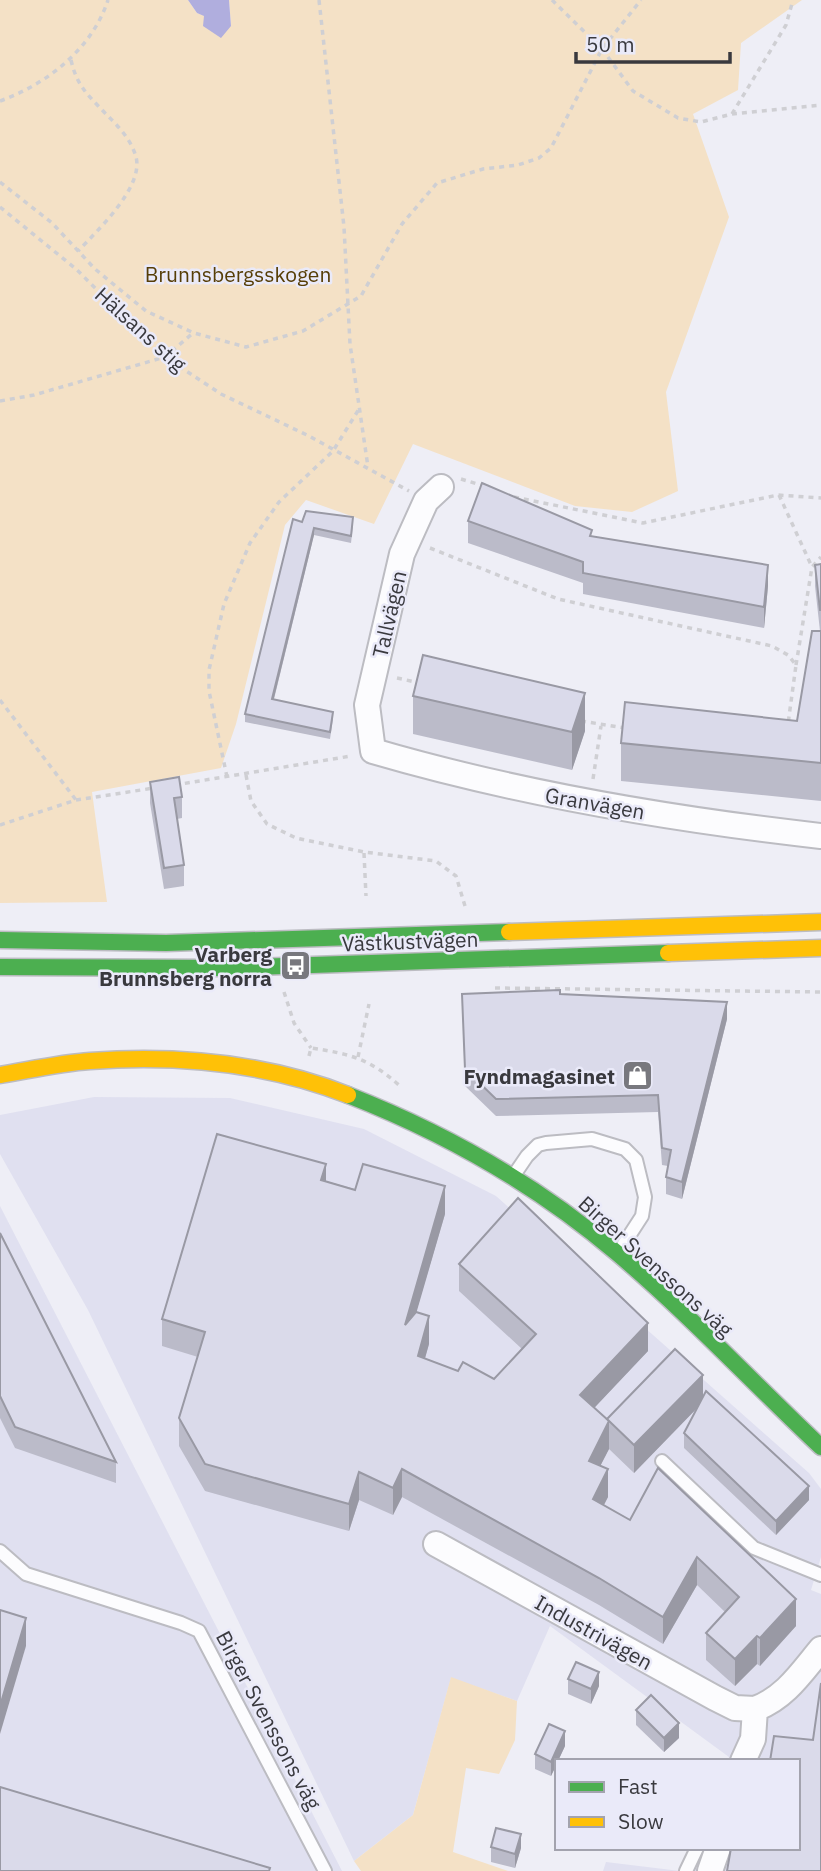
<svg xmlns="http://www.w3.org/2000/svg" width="821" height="1871" font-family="'IBM Plex Sans',sans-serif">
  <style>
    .built { fill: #e0e0f0 }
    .green { fill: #f4e1c6 }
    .water { fill: #b0aede }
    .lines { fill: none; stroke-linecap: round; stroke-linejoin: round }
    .lane-casing { stroke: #bcbcc2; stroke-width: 16 }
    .street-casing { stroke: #bcbcc2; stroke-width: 28 }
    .fast-casing { stroke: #bcbcc2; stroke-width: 19 }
    .slow-casing { stroke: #bcbcc2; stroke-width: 19 }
    .path { stroke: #cfcfd3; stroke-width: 3.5; stroke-dasharray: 5 5; stroke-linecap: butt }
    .lane { stroke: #fcfcfe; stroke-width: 12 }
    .street { stroke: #fcfcfe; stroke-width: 24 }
    .fast { stroke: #4caf50; stroke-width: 16 }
    .slow { stroke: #ffc107; stroke-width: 16 }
    .wall { fill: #bbbbc9 }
    .shaded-wall { fill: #9999a4 }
    .building { fill: #dadaea; stroke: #9999a4; stroke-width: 2 }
    .labels { text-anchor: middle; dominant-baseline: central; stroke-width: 5; stroke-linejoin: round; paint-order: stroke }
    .park-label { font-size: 21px; fill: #563d06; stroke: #eaeaf9 }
    .street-label { font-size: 21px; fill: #39393e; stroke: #eaeaf9 }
    .poi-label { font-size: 21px; font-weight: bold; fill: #39393e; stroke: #eaeaf9; text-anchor: end }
  </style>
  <rect width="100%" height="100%" fill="#eeeef6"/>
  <g class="built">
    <polygon points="94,1097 230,1098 364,1129 496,1196 809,1473 821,1489 821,1557 811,1590 821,1594 821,1871 603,1871 606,1862 680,1871 690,1848 798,1848 798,1761 728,1761 729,1757 550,1626 517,1701 451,1678 413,1815 354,1861 88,1310 0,1154 0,1115"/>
    <polygon points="0,1206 342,1871 0,1871"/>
  </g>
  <g class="green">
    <polygon points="0,0 188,0 197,13 231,26 229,0 802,0 741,43 738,90 693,114 729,217 666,392 678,491 632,512 575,506 413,444 374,524 306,500 285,525 236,724 221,768 92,792 107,902 0,903"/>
    <polygon points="451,1677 517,1701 515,1740 499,1774 466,1768 453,1852 508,1871 361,1871 354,1861 413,1815"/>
  </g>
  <polygon class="water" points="188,0 229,0 231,26 221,38 203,26 204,16 197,13"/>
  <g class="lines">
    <defs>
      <g id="lane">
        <polyline points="514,1175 527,1156 538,1145 546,1143 592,1139 625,1149 636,1160 645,1197 642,1216 618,1253"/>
        <polyline points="662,1461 754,1548 821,1575"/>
        <polyline points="0,1551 26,1574 181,1623 199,1631 325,1871"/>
        <polyline points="686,1871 697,1848"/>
      </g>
      <g id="street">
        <path d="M441,487L426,501L402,554L367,705L373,751C520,794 669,819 821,836"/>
        <polyline points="436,1544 715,1698 735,1708 755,1709"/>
        <path d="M743,1761L753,1739L755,1709C785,1698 801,1673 821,1649"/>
        <polyline points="710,1871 718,1848"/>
      </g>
      <g id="fast">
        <polyline points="0,940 166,943 509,932"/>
        <polyline points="0,967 222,968 668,953"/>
        <path d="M348,1095C445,1133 537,1185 617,1253C688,1313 753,1383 821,1447"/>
      </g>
      <g id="slow">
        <polyline points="509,932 821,922"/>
        <polyline points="668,953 821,948"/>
        <path d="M0,1075C30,1070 60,1063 90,1061C176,1055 267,1063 348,1095"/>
      </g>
    </defs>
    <use href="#lane" class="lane-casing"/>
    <use href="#street" class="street-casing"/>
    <use href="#fast" class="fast-casing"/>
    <use href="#slow" class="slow-casing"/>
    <g class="path">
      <polyline points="319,0 344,227 350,344 368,467"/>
      <polyline points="552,0 602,49 633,91 678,118 701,122 732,114 821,105"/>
      <path d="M71,60C77,86 87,94 105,113C118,126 131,139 136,157C144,187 97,231 78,251"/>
      <path d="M0,101C47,84 92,49 108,0"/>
      <polyline points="732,114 786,25 793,0"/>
      <polyline points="0,182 52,223 95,269 146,311 194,333 246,347 303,331 361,296 402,224 437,183 483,169 518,165 539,158 551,148 602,49 641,0"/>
      <polyline points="0,207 76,269 165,357 221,394 309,436 409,491"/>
      <polyline points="0,401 34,395 165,357 193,333"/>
      <polyline points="461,479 484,486"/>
      <polyline points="779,495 812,567"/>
      <polyline points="514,497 643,523 778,495 821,498"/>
      <polyline points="430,548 558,599 772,646 788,655 796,665 788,724"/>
      <polyline points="796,665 812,567 821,557"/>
      <polyline points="397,678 420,683"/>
      <polyline points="0,700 76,800"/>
      <polyline points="581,721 625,728"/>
      <polyline points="246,775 251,801 267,824 296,838 364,852 436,861 456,876 465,906"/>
      <polyline points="227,777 209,691 209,670 224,604 250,543 279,502 333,451 359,409"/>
      <polyline points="593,779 601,726"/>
      <polyline points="175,785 351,756"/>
      <polyline points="0,825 76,800 154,788"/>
      <polyline points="364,853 366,896"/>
      <polyline points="495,988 821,992"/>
      <polyline points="284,992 294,1023 311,1048"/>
      <path d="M309,1056L311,1048C351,1054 370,1059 400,1086"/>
      <polyline points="358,1057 369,1004"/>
    </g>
    <use href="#lane" class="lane"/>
    <use href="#street" class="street"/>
    <use href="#fast" class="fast"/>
    <use href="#slow" class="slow"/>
  </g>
  <g class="wall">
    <polygon points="468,521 592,536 768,586 764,628 583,594 583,583 468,543"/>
    <polygon points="302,522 353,525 351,543 314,535 274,699 333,719 330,739 245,722 245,714"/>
    <polygon points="821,564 821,801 621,781 621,743 797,721 820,631 815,586 815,565"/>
    <polygon points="413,696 585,731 572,770 413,734"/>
    <polygon points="150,782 182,797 182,818 177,819 184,865 184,886 164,889 150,803"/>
    <polygon points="462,994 727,1019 682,1199 666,1194 666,1177 668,1166 662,1165 658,1112 496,1116 465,1086"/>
    <polygon points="326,1181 445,1214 416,1312 429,1344 425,1358 458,1371 494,1379 522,1349 459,1291 459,1264 648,1351 594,1408 607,1419 703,1398 809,1500 776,1535 684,1448 684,1433 697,1408 634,1473 609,1449 600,1466 608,1497 603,1505 630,1520 658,1468 796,1626 760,1666 757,1664 735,1686 706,1660 706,1633 725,1612 697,1585 663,1644 599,1605 402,1497 393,1515 359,1500 349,1531 205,1491 179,1446 179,1418 198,1357 162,1346 162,1319"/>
    <polygon points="0,1233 116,1462 116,1483 15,1448 0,1418"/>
    <polygon points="568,1679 599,1686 591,1704 568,1694"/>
    <polygon points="636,1710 679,1738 664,1752 636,1725"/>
    <polygon points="565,1746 558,1761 557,1761 551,1776 535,1769 535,1754"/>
    <polygon points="491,1847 521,1848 515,1868 491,1862"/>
  </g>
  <g class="shaded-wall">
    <polygon points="314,528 314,535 272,706 272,699"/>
    <polygon points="768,565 768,586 764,628 764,607"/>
    <polygon points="585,693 585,731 572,770 572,732"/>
    <polygon points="727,1002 727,1019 682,1199 682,1182"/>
    <polygon points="326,1164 326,1191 321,1180"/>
    <polygon points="445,1186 445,1214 405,1352 405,1325"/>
    <polygon points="429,1316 429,1344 418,1383 418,1356"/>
    <polygon points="648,1323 648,1351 580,1423 580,1395"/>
    <polygon points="703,1375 703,1402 634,1473 634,1445"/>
    <polygon points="609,1421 609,1449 589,1488 589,1461"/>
    <polygon points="402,1469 402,1497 393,1515 393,1488"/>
    <polygon points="608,1469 608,1497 593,1527 593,1499"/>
    <polygon points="359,1472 359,1500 349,1531 349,1504"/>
    <polygon points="809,1486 809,1500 776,1535 776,1521"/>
    <polygon points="697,1557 697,1585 663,1644 663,1617"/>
    <polygon points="796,1599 796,1626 760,1666 760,1638"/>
    <polygon points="26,1618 26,1646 0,1734 0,1706"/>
    <polygon points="757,1636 757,1664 735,1686 735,1659"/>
    <polygon points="599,1672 599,1686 591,1704 591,1689"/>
    <polygon points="679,1723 679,1738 664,1752 664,1738"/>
    <polygon points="565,1731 565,1746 558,1761 557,1761 557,1764 551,1776 551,1762"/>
    <polygon points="521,1834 521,1848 515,1868 515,1854"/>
  </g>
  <g class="building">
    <polygon points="482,483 592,530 590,536 768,565 764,607 583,573 583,562 468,521"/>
    <polygon points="306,511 353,517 351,536 314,528 272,699 333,712 330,732 245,714 293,519 302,522"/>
    <polygon points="821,564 821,610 820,610 815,565"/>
    <polygon points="812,631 821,631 821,763 621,743 625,702 797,721"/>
    <polygon points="423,655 585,693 572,732 413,696"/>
    <polygon points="179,777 182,797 174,798 184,865 164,868 150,782"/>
    <polygon points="560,990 560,994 727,1002 682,1182 666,1177 671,1150 662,1148 658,1095 496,1099 465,1069 462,994"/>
    <polygon points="217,1134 326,1164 321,1180 355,1190 363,1164 445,1186 405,1325 416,1312 429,1316 418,1356 458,1371 463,1362 494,1379 536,1334 459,1264 518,1198 648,1323 580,1395 609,1421 589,1461 608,1469 593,1499 630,1520 658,1468 796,1599 760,1638 757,1636 735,1659 706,1633 739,1597 697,1557 663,1617 599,1578 402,1469 393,1488 359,1472 349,1504 205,1464 179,1418 205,1332 162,1319"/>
    <polygon points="0,1233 116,1462 15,1427 0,1396"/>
    <polygon points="675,1349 703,1375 634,1445 607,1419"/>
    <polygon points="706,1391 809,1486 776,1521 684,1433"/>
    <polygon points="0,1610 26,1618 0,1706"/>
    <polygon points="576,1662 599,1672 591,1689 568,1679"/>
    <polygon points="821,1683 821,1871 727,1871 731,1848 798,1848 798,1761 770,1761 774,1736 813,1740"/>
    <polygon points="651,1695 679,1723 664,1738 636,1710"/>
    <polygon points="549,1724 565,1731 551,1762 535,1754"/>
    <polygon points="0,1787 270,1868 269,1871 0,1871"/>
    <polygon points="496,1828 521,1834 515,1854 491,1847"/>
  </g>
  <defs>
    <symbol id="bus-square" viewBox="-11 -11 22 22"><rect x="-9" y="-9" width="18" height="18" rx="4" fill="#78787e" stroke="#eaeaf9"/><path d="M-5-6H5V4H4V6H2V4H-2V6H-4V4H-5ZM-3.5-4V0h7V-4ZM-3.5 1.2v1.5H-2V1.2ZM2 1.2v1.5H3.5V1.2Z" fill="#fff"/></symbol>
    <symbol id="shop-square" viewBox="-11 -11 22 22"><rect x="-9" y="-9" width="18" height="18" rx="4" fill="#78787e" stroke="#eaeaf9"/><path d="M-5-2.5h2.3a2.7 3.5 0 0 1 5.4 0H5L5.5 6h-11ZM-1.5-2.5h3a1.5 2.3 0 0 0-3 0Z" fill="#fff"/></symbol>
  </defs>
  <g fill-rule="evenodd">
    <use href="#bus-square" x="278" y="948" width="35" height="35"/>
    <use href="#shop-square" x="620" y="1058" width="35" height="35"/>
  </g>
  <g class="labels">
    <g class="park-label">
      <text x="238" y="274">Brunnsbergsskogen</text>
    </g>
    <g class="street-label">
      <text transform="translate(141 329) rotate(42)">Hälsans stig</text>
      <text transform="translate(389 614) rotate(-77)">Tallvägen</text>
      <text transform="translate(595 803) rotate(10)">Granvägen</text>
      <text transform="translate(410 941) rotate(-2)">Västkustvägen</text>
      <text transform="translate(656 1266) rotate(42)">Birger Svenssons väg</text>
      <text transform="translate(594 1632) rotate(29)">Industrivägen</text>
      <text transform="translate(269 1720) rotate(62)">Birger Svenssons väg</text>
    </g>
    <g class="poi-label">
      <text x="272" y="954">Varberg<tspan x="272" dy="24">Brunnsberg norra</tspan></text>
      <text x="615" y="1076">Fyndmagasinet</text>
    </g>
  </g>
  <rect x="555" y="1759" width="245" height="91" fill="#eaeaf9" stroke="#a3a3ae" stroke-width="2"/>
  <rect x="569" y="1782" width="35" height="10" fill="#4caf50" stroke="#a3a3ae" stroke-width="2"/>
  <text x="618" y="1794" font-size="21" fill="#39393e">Fast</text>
  <rect x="569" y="1817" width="35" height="10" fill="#ffc107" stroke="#a3a3ae" stroke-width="2"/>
  <text x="618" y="1829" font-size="21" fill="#39393e">Slow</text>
  <path d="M576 52v10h154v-10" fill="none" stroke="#39393e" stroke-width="3.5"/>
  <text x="586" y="52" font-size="21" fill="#39393e" stroke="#eaeaf9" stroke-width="5" paint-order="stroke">50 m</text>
</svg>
